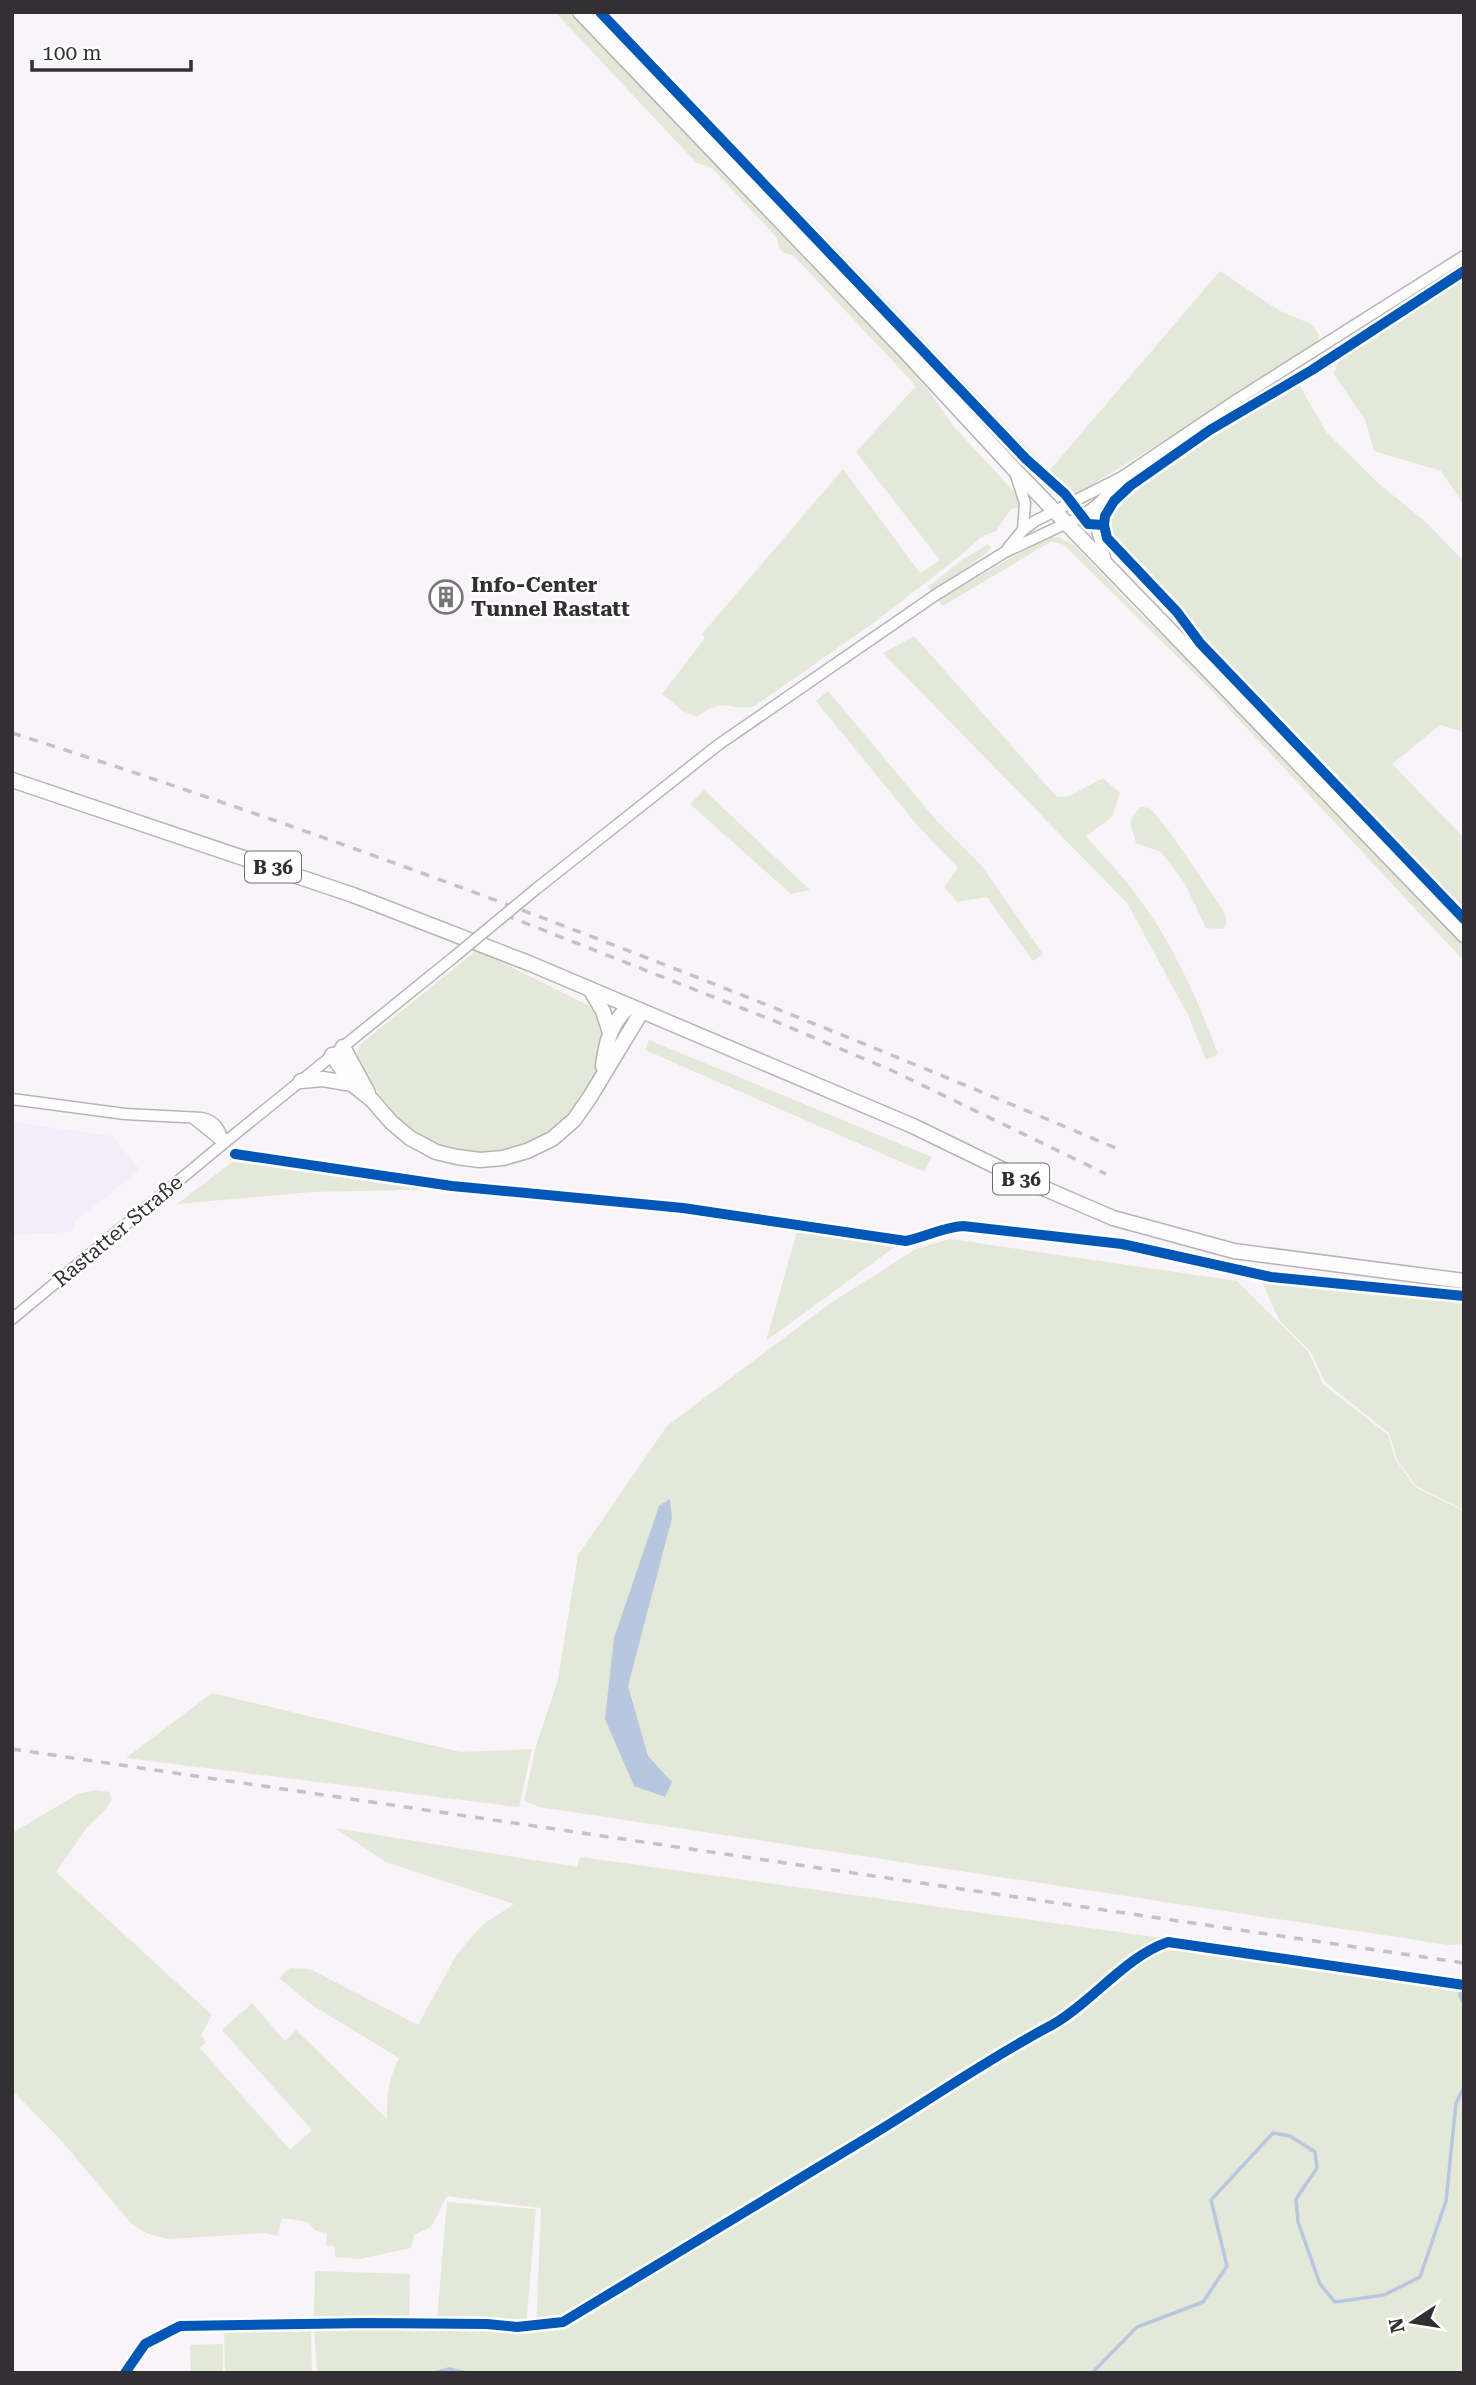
<svg xmlns="http://www.w3.org/2000/svg" width="1476" height="2385" font-family="'Roboto Serif',serif">
  <style>
    .commercial { fill: #f6ebf8 }
    .green { fill: #e4e8d8 }
    .water { fill: #b8c7e0 }
    .lines { fill: none; stroke-linecap: round; stroke-linejoin: round }
    .stream { stroke: #b8c7e0; stroke-width: 3.5 }
    .minor-casing { stroke: #b7b4b8; stroke-width: 13 }
    .major-casing { stroke: #b7b4b8; stroke-width: 17 }
    .minor { stroke: #fefdfe; stroke-width: 10 }
    .major { stroke: #fefdfe; stroke-width: 14 }
    .rail { stroke: #c4c3c4; stroke-width: 3.5; stroke-dasharray: 9 9; stroke-linecap: butt }
    .minor-bridge-casing { stroke: #b7b4b8; stroke-width: 13; stroke-linecap: butt }
    .minor-bridge { stroke: #fefdfe; stroke-width: 10 }
    .cycleway-casing { stroke: #fff; stroke-width: 15 }
    .cycleway { stroke: #0057b8; stroke-width: 10 }
    .labels { text-anchor: middle; dominant-baseline: central; stroke-width: 5; stroke-linejoin: round; paint-order: stroke }
    .shield { fill: #fff; stroke: #706e70; stroke-width: 2 }
    .shield-label { font-size: 19px; font-weight: bold; fill: #323033 }
    .poi-label { font-size: 21px; font-weight: bold; fill: #323033; stroke: #fff; text-anchor: start }
    .street-label { font-size: 21px; fill: #323033; stroke: #fff }
  </style>
  <rect width="100%" height="100%" fill="#f8f4f9"/>
  <polygon class="commercial" points="12,1122 112,1136 140,1170 76,1220 71,1232 12,1235"/>
  <g class="green">
    <path d="M555,12H570L880,335L927,389L955,428L1017,495L1021,507L1011,509L996,531L981,537L960,556L872,624L753,707C725,710 723,697 697,717L683,711L662,694L705,638L702,634L843,469L920,573L940,560L856,452L916,386L793,255C781,253 779,250 777,238L713,169L697,163L688,154Z"/>
    <polygon points="589,12 597,12 1008,443 1048,481 1051,487 1049,491"/>
    <polygon points="603,12 606,12 716,127 713,127 664,78"/>
    <polygon points="724,135 812,222 931,347 925,349 724,138"/>
    <polygon points="1220,271 1280,311 1311,324 1319,335 1318,346 1072,497 1028,457 933,356 934,350 1049,471"/>
    <polygon points="1464,279 1464,505 1441,471 1374,451 1365,420 1334,374 1341,354 1416,311"/>
    <path d="M1298,383L1327,433L1378,483L1428,524L1464,562V732L1440,725L1392,764L1464,838V916L1201,642L1178,611L1112,542C1100,519 1114,502 1131,488L1253,404Z"/>
    <polygon points="1207,426 1209,429 1124,488 1112,500 1100,522 1103,510 1116,492"/>
    <polygon points="1100,528 1110,544 1176,613 1199,644 1464,921 1464,925 1203,653 1177,620 1108,546"/>
    <polygon points="1059,537 1074,545 1140,614 1228,698 1464,944 1464,961 1214,693 1064,545 1052,541 943,606 937,600 1046,538"/>
    <polygon points="988,544 991,548 984,555 932,592 928,587 962,560"/>
    <path d="M914,636L1057,797L1070,796L1103,778L1120,793L1112,817L1086,836C1102,855 1120,873 1135,893C1172,941 1197,998 1218,1054L1206,1060L1188,1015L1127,903L883,653Z"/>
    <polygon points="828,691 936,820 981,865 1043,954 1033,961 987,897 957,902 944,887 958,868 917,825 816,701"/>
    <polygon points="704,790 810,890 791,894 690,804"/>
    <polygon points="1140,807 1150,808 1171,834 1223,910 1227,922 1223,929 1206,928 1184,882 1161,852 1136,843 1130,822"/>
    <path d="M477,950L597,1010C600,1015 606,1023 607,1029C608,1037 603,1048 602,1056C588,1129 500,1177 432,1142C398,1124 375,1091 358,1059L357,1052L362,1043Z"/>
    <polygon points="649,1040 932,1157 924,1172 645,1050"/>
    <polygon points="235,1160 254,1161 449,1189 312,1192 177,1204"/>
    <polygon points="798,1228 900,1243 766,1341"/>
    <polygon points="950,1239 1237,1281 1309,1353 1323,1384 1388,1435 1395,1459 1415,1487 1464,1511 1464,1944 1449,1945 539,1807 524,1801 536,1746 558,1680 578,1555 667,1426 829,1304 916,1249"/>
    <polygon points="1261,1280 1464,1300 1464,1510 1416,1486 1397,1459 1389,1433 1325,1382 1311,1352 1279,1320"/>
    <polygon points="212,1693 460,1752 532,1749 519,1807 126,1758"/>
    <path d="M95,1790L109,1792L112,1799L106,1809L88,1826L56,1872L212,2015L201,2035L206,2042L200,2048L290,2150L312,2130L222,2030L252,2003L285,2041L296,2030L387,2119C387,2093 388,2081 399,2058L312,2005L279,1978L290,1968L310,1969L418,2025L457,1954L482,1925L514,1904L386,1862L335,1828L577,1867L580,1857L1464,1980V2373H342L317,2371L314,2330H536L541,2208L447,2196L431,2227L414,2235L411,2248L359,2259L335,2257V2246L326,2245L327,2233L316,2231L307,2222L282,2218L277,2236L266,2233L169,2239L151,2235L141,2230L131,2223L58,2137L12,2090V1833L78,1794Z"/>
    <polygon points="447,2202 536,2209 526,2326 437,2318"/>
    <polygon points="315,2271 410,2274 409,2320 314,2318"/>
    <polygon points="311,2330 312,2373 225,2373 224,2332"/>
    <polygon points="223,2344 223,2373 191,2373 190,2345"/>
  </g>
  <polygon class="water" points="670,1499 672,1518 628,1686 648,1756 672,1782 665,1797 634,1786 605,1719 614,1638 659,1506"/>
  <g class="lines">
    <g class="stream">
      <polyline points="1463,1979 1460,1996 1464,2003"/>
      <polyline points="434,2373 449,2369 467,2373"/>
      <polyline points="1092,2373 1137,2327 1203,2302 1227,2266 1211,2200 1273,2133 1290,2136 1315,2152 1317,2168 1296,2199 1298,2222 1320,2284 1335,2302 1384,2295 1420,2277 1446,2201 1456,2103 1464,2087"/>
    </g>
    <defs>
      <g id="minor">
        <polyline points="1015,472 1025,503 1023,530"/>
        <polyline points="1099,503 1095,524 1107,564"/>
        <polyline points="1008,548 1023,530 1035,521 1122,477 1238,399 1464,256"/>
        <polyline points="536,889 718,745 937,594 1005,552 1082,516 1099,503 1122,477"/>
        <path d="M12,1099L125,1114L202,1118C216,1121 220,1130 224,1143"/>
        <polyline points="193,1118 224,1143"/>
        <polyline points="12,1319 224,1143 454,957"/>
      </g>
      <g id="major">
        <polyline points="580,12 904,350 1014,469 1464,935"/>
        <polyline points="12,780 353,895 531,964 913,1126 1020,1178 1113,1218 1234,1251 1464,1281"/>
        <polyline points="590,989 603,1011 610,1033"/>
        <polyline points="343,1047 368,1093"/>
        <polyline points="332,1055 352,1084 372,1100 391,1122 410,1138 436,1152 457,1157 480,1160 503,1158 527,1151 552,1139 574,1120 590,1097 642,1011"/>
        <path d="M603,1066C606,1042 611,1022 630,1006"/>
        <polyline points="301,1081 323,1079 352,1084"/>
      </g>
    </defs>
    <use href="#minor" class="minor-casing"/>
    <use href="#major" class="major-casing"/>
    <use href="#minor" class="minor"/>
    <use href="#major" class="major"/>
    <g class="rail">
      <path d="M12,733C388,852 755,996 1118,1149"/>
      <polyline points="505,915 777,1022 893,1071 1106,1174"/>
      <polyline points="12,1749 1464,1963"/>
    </g>
    <defs>
      <polyline id="minor-bridge" points="454,957 536,889"/>
    </defs>
    <use href="#minor-bridge" class="minor-bridge-casing"/>
    <use href="#minor-bridge" class="minor-bridge"/>
    <defs>
      <g id="cycleway">
        <polyline points="600,12 1026,459 1065,494 1088,524 1104,525"/>
        <polyline points="1464,271 1312,370 1210,430 1130,486 1114,501 1105,516 1104,525 1107,538 1177,612 1200,643 1464,919"/>
        <path d="M235,1154L452,1186L683,1208L906,1241C925,1237 944,1227 963,1226L1122,1244L1271,1277L1464,1296"/>
        <path d="M125,2373L145,2344L180,2326L368,2323L487,2324L517,2327L563,2322C667,2259 771,2196 875,2133C934,2097 991,2057 1052,2025C1090,2004 1126,1956 1168,1942L1464,1985"/>
      </g>
    </defs>
    <use href="#cycleway" class="cycleway-casing"/>
    <use href="#cycleway" class="cycleway"/>
  </g>
  <defs>
    <symbol id="building-ring" viewBox="-11 -11 22 22"><circle r="9.5" fill="#fff" stroke="#777578" stroke-width="1.5"/><path d="M-4-6H4V6H1V3H-1V6H-4ZM-2.5-4.3h1.7v1.8h-1.7ZM.8-4.3h1.7v1.8H.8ZM-2.5-1h1.7V.8h-1.7ZM.8-1h1.7V.8H.8Z" fill="#777578"/></symbol>
  </defs>
  <g fill-rule="evenodd">
    <use href="#building-ring" x="427" y="578" width="38" height="38"/>
  </g>
  <g class="labels">
    <g class="shield">
      <rect x="245" y="851.5" width="56" height="31" rx="5"/>
      <rect x="993" y="1163.5" width="56" height="31" rx="5"/>
    </g>
    <g class="shield-label">
      <text x="273" y="867">B 36</text>
      <text x="1021" y="1179">B 36</text>
    </g>
    <g class="poi-label">
      <text x="471" y="585">Info-Center<tspan x="471" dy="24">Tunnel Rastatt</tspan></text>
    </g>
    <g class="street-label">
      <text transform="translate(118 1231) rotate(-40)">Rastatter Straße</text>
    </g>
  </g>
  <rect width="1476" height="2385" fill="none" stroke="#323033" stroke-width="28"/>
  <g transform="translate(1413 2322) rotate(258)" stroke="#ffffff" stroke-width="5" paint-order="stroke">
  <path d="M0-5L12 26L0 18L-12 26Z" fill="#323033"/>
  <text y="-10" font-size="19" font-weight="bold" text-anchor="middle" fill="#323033">N</text>
  </g>
  <path d="M32 60v10h159v-10" fill="none" stroke="#323033" stroke-width="3.5"/>
  <text x="42" y="60" font-size="21" fill="#323033" stroke="#ffffff" stroke-width="5" paint-order="stroke">100 m</text>
</svg>
